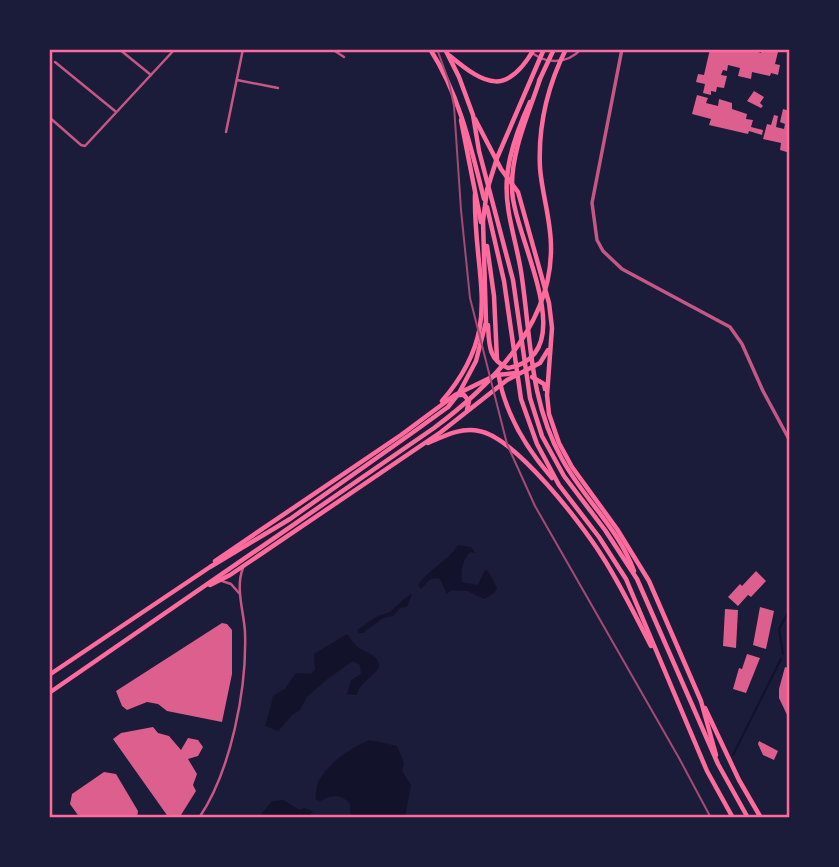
<svg xmlns="http://www.w3.org/2000/svg" width="839" height="867" font-family="Roboto,sans-serif">
  <style>
    .water { fill: #12122b }
    .lines { fill: none; stroke-linecap: round; stroke-linejoin: round }
    .stream { stroke: #12122b; stroke-width: 2 }
    .building { fill: #dd5f8e }
    .minor { stroke: #c65784; stroke-width: 2.5 }
    .tertiary { stroke: #c65784; stroke-width: 3.5 }
    .primary { stroke: #ff6b9d; stroke-width: 4.5 }
    .motorway { stroke: #ff6b9d; stroke-width: 4.5 }
    .rail { stroke: #a44b75; stroke-width: 2 }
    .neatline { fill: none; stroke: #ff6b9d; stroke-width: 2.5 }
  </style>
  <rect width="100%" height="100%" fill="#1b1b3a"/>
  <g class="water">
    <path d="M458,545L471,547L475,553L470,552C462,561 461,570 462,582L478,585L485,570L488,571L497,588L494,593L484,599L467,591L451,590L447,594L440,579C428,577 429,582 421,589L418,585C429,569 448,561 458,545Z"/>
    <polygon points="412,594 407,607 400,608 393,616 383,618 363,633 359,633 357,630 376,617 390,612 405,598"/>
    <path d="M347,634C351,639 354,644 358,647C365,652 378,655 379,665C379,674 359,682 357,695L347,694L351,680L361,674L360,665L353,661L326,680L307,697L300,710L292,715L278,731L265,726C268,715 271,707 273,696L285,689L296,673L311,674L315,669L314,654Z"/>
    <path d="M370,740L397,746L404,763L402,771L411,785L405,818H351L350,804C340,793 332,795 320,801L315,799C316,794 316,787 318,782C328,763 351,747 370,740Z"/>
    <polygon points="283,800 300,810 304,808 313,811 308,818 258,818 272,801"/>
  </g>
  <g class="lines">
    <g class="stream">
      <polyline points="783,654 779,629 788,613"/>
      <polyline points="733,755 781,659"/>
    </g>
  </g>
  <g class="building">
    <polygon points="710,49 758,49 758,52 761,53 762,49 766,49 778,52 775,64 780,65 778,75 771,73 770,76 752,72 751,79 738,76 740,68 728,65 727,71 723,70 721,75 727,76 724,88 717,87 716,92 711,91 711,95 703,93 705,84 696,82 698,74 704,75"/>
    <polygon points="754,91 764,97 760,103 763,106 761,108 747,101"/>
    <polygon points="697,95 708,98 706,103 718,106 719,99 732,103 732,109 747,114 746,119 753,120 751,127 763,130 762,135 749,131 748,134 709,125 711,119 692,114"/>
    <polygon points="783,109 790,111 790,153 780,150 781,143 763,139 767,124 771,125 774,115 778,116 776,127 784,129 785,124 780,122"/>
    <polygon points="756,571 766,581 751,597 748,595 738,606 728,597 740,584 742,586"/>
    <polygon points="760,607 774,611 766,649 753,645"/>
    <polygon points="725,609 738,610 736,648 723,646"/>
    <polygon points="222,623 227,624 232,630 232,674 222,722 167,711 158,704 147,702 127,710 122,706 116,691"/>
    <polygon points="747,654 760,658 746,693 733,689 739,668 742,669"/>
    <polygon points="785,667 790,669 790,721 779,698 779,689"/>
    <polygon points="153,727 158,733 169,736 181,750 188,738 198,740 203,747 198,756 188,759 197,774 193,785 196,791 181,815 174,818 169,818 113,739 121,733"/>
    <polygon points="759,741 778,751 774,760 763,755 758,744"/>
    <polygon points="104,772 116,774 138,811 137,818 80,818 70,804 72,794"/>
  </g>
  <g class="lines">
    <g class="minor">
      <polyline points="119,49 151,75"/>
      <polyline points="332,49 344,57"/>
      <path d="M528,49C543,65 567,65 581,49"/>
      <polyline points="55,62 115,111"/>
      <polyline points="237,80 278,88"/>
      <polyline points="49,117 81,145 85,146 175,49"/>
      <polyline points="226,132 243,49"/>
      <polyline points="222,581 231,584 239,593"/>
      <path d="M199,818C231,771 247,689 245,632C244,612 235,588 243,568"/>
    </g>
    <polyline class="tertiary" points="622,49 592,203 597,240 603,251 622,269 730,327 742,344 763,391 790,441"/>
    <polyline class="primary" points="705,708 739,780 761,818"/>
    <g class="motorway">
      <path d="M430,49C459,94 471,147 484,199"/>
      <polyline points="445,49 459,77 473,115 479,151 513,280 530,398 542,436 564,476 605,530 637,579 718,764 748,818"/>
      <path d="M450,56C486,86 507,96 534,49"/>
      <polyline points="539,81 554,49"/>
      <path d="M530,102C519,126 509,152 507,178C504,212 518,245 522,278C531,341 530,402 562,459C583,498 619,529 634,571"/>
      <polyline points="475,119 501,169 518,192 549,303 552,328 547,395 549,414 559,443 572,467 617,529 649,581 701,701 716,755"/>
      <polyline points="461,120 481,222"/>
      <polyline points="487,207 504,281 521,399 537,444 559,485 599,537 626,579 707,771 733,818"/>
      <polyline points="487,246 494,296 497,360"/>
      <path d="M488,325C489,343 488,360 508,368C585,354 512,235 512,188C511,151 529,113 540,79"/>
      <path d="M498,372C504,411 526,448 552,478"/>
      <polyline points="532,377 544,384 545,389"/>
      <polyline points="456,395 464,395 469,401 467,410"/>
      <path d="M442,401C506,327 473,280 475,194"/>
      <path d="M428,443C444,436 461,427 479,431C515,437 582,524 602,556C620,584 635,615 651,646"/>
      <polyline points="215,561 401,435 455,395 496,375 517,373"/>
      <polyline points="210,585 230,575 441,432 507,380 540,363 548,350"/>
      <polyline points="49,675 210,567 290,519 412,433 448,407 459,393 476,361 486,322 483,221 487,190 497,158 544,49"/>
      <path d="M49,693L434,428C492,385 552,324 551,247C551,220 542,194 540,168C538,127 548,85 566,49"/>
    </g>
    <polyline class="rail" points="437,49 449,82 454,106 461,210 470,298 507,444 535,506 679,758 711,818"/>
  </g>
  <rect width="839" height="867" fill="none" stroke="#1b1b3a" stroke-width="102"/>
  <rect x="51" y="51" width="737" height="765" class="neatline"/>
</svg>
